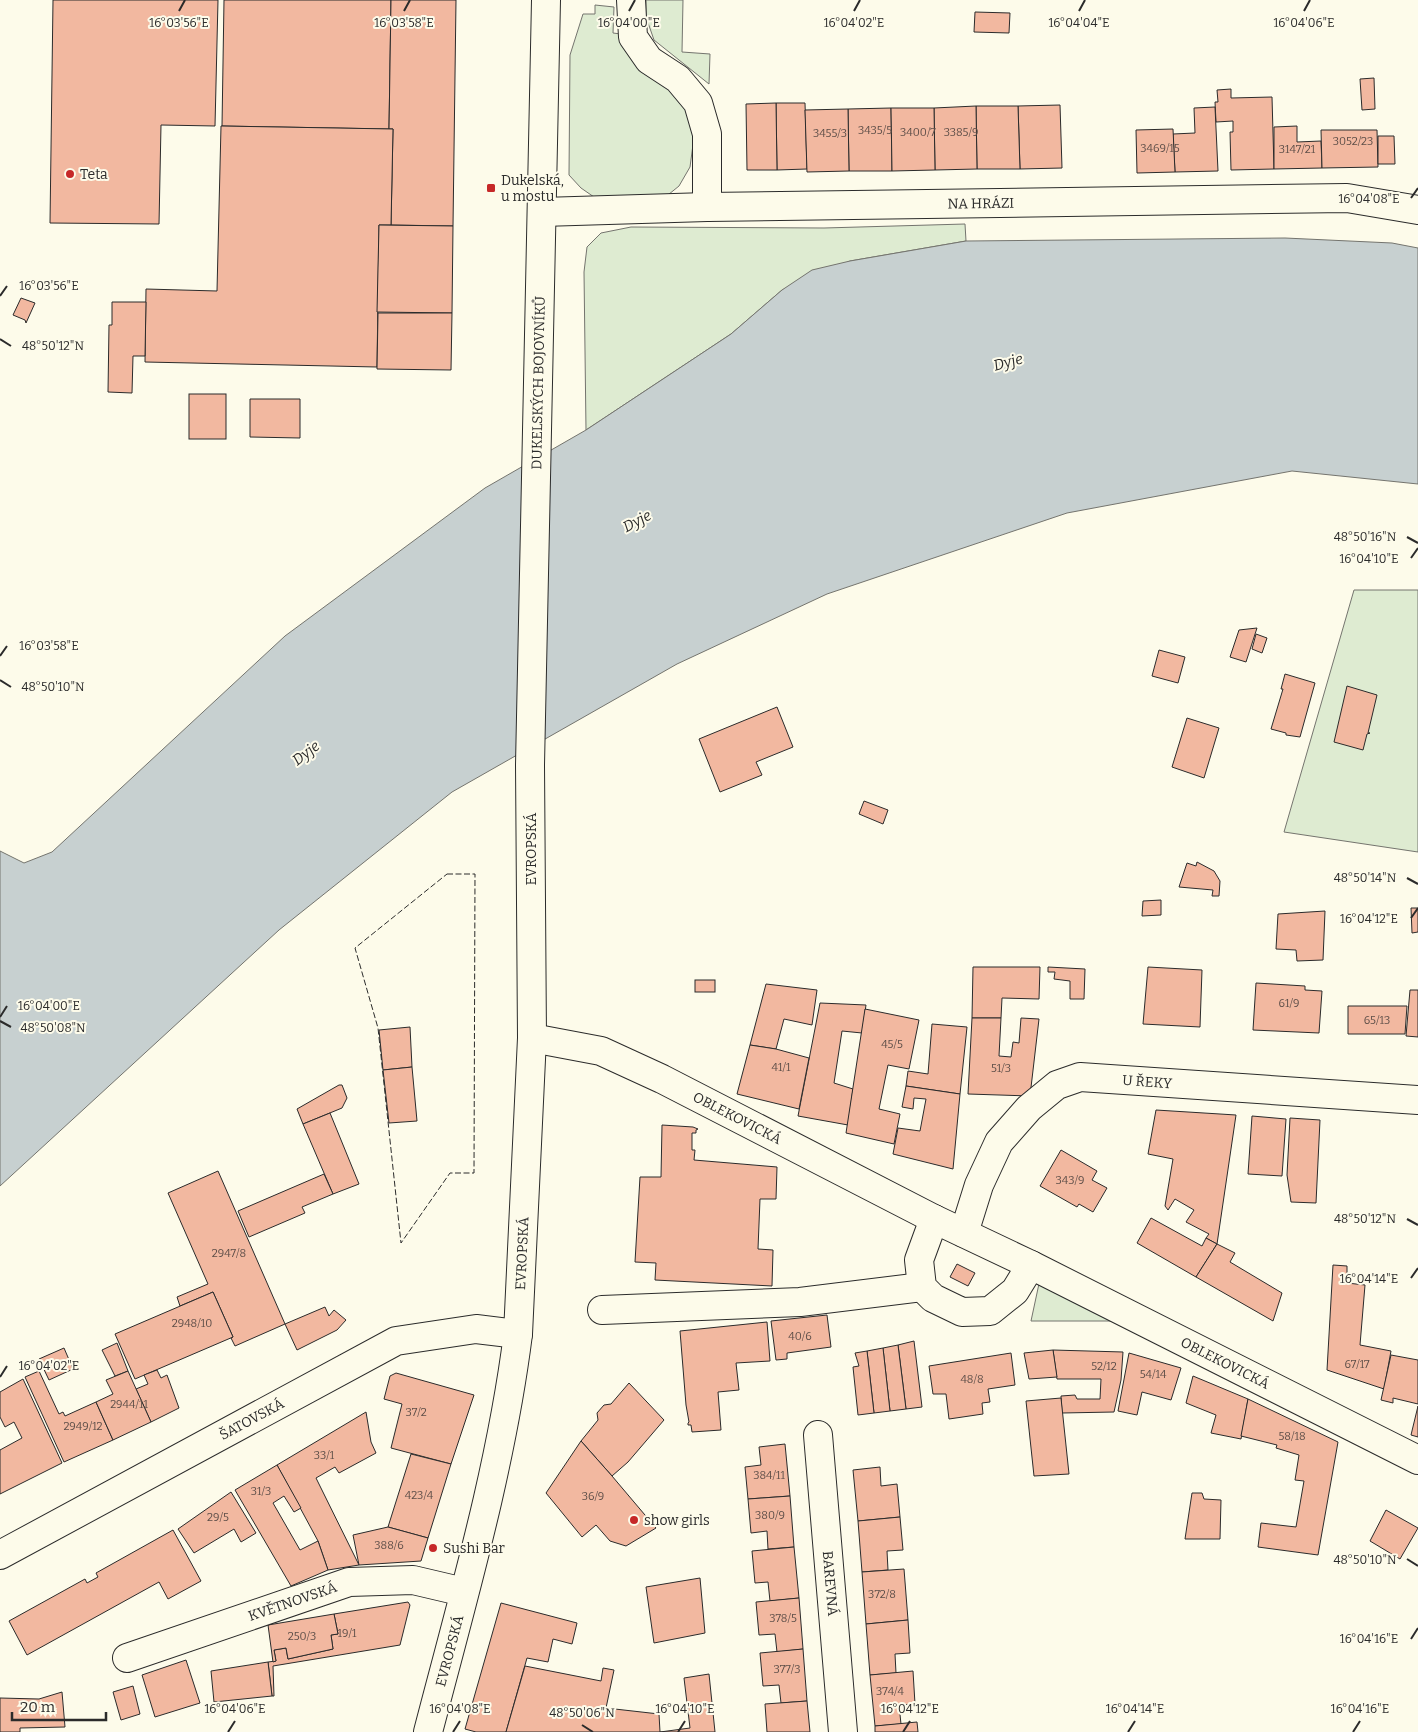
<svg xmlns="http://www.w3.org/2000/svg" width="1418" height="1732" font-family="Bitter,serif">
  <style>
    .green { fill: #deebd1; stroke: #74746e }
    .water { fill: #c7d0d0; stroke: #74746e }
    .building { fill: #f2b8a0; stroke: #2b2b2b }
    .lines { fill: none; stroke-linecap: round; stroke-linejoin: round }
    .minor-casing { stroke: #2b2b2b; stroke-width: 30 }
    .tertiary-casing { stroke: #2b2b2b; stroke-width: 30 }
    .secondary-casing { stroke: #2b2b2b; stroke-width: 30 }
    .primary-casing { stroke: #2b2b2b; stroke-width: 30 }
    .minor { stroke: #fdfbea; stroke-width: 28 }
    .tertiary { stroke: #fdfbea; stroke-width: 28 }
    .secondary { stroke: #fdfbea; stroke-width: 28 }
    .primary { stroke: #fdfbea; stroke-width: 28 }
    .fence { stroke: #2b2b2b; stroke-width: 1; stroke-dasharray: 6 2.5; stroke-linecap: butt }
    .ticks { fill: none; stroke: #2b2b2b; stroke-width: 2 }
    .poi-dot { fill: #c62828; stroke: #fdfbea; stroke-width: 2 }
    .labels { text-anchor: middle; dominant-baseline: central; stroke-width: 4; stroke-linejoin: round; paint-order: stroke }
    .number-label { font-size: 11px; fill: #5d4e48 }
    .poi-label { font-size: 14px; fill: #2b2b2b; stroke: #fdfbea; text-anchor: start }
    .street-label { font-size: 14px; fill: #2b2b2b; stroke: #fdfbea }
    .water-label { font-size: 15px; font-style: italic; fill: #2b2b2b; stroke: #fdfbea }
    .ticks-label { font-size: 12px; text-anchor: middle; fill: #2b2b2b; stroke: #fdfbea; stroke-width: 4; stroke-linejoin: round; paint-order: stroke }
  </style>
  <rect width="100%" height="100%" fill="#fdfbea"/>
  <g class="green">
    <polygon points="646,0 683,0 682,52 710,54 709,84 654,40 646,17"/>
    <polygon points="595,5 614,7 613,33 621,34 682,98 696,122 690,167 679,186 663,199 594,197 581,188 569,175 570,55 583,14 595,14"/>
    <polygon points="965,224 966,241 850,261 782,290 731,334 586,430 584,272 587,247 601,233 631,227 824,228"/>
    <polygon points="1354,590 1418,590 1418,852 1284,832"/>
    <polygon points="1040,1279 1118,1321 1031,1321"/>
  </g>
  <polygon class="water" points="1285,238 1392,243 1418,248 1418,484 1292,471 1067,513 827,594 677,664 452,792 279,930 0,1186 0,851 24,863 52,852 285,636 485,488 586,430 731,334 782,290 812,270 850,261 966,241"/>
  <g class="building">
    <polygon points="53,0 218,0 215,126 161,125 159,224 50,223"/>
    <polygon points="224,0 391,0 389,129 222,126"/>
    <polygon points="391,0 456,0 453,226 391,225 393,129 389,129"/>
    <polygon points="975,12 1010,13 1009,33 974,32"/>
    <polygon points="1374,78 1375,109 1362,110 1360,79"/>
    <polygon points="1231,89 1231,98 1272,97 1274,169 1231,170 1230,132 1233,132 1233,121 1216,122 1215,102 1218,102 1217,90"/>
    <polygon points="776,103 805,103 807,169 777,170"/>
    <polygon points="776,103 777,170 747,170 746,104"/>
    <polygon points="1060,105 1062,168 1020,169 1018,106"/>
    <polygon points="976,106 1018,106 1020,169 977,169"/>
    <polygon points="976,106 977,169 935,170 934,108"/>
    <polygon points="1215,107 1218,171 1175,172 1173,134 1195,133 1194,108"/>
    <polygon points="891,108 892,171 849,171 848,109"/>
    <polygon points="891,108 934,108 935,170 892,171"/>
    <polygon points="848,109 849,171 807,172 805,110"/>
    <polygon points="221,126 393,129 391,225 379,225 377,367 145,362 146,289 217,291"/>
    <polygon points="1297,126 1297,142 1321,141 1322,168 1274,169 1274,127"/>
    <polygon points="1173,129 1175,172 1137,173 1136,130"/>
    <polygon points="1321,130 1377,130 1378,167 1322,168"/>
    <polygon points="1378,136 1394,136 1395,164 1378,164"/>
    <polygon points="379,225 453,226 452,313 377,312"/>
    <polygon points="21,298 35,303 26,323 25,320 13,315"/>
    <polygon points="112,302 146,302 145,356 133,356 132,393 108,392 109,325 112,325"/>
    <polygon points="378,313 452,313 451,370 377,369"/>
    <rect x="189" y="394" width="37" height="45"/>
    <polygon points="250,399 300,399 300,438 250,437"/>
    <polygon points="1257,628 1246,662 1230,657 1239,630"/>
    <polygon points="1256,634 1267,638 1262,653 1252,649"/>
    <polygon points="1159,650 1185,657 1178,683 1152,676"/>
    <polygon points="1285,674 1315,683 1300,737 1286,735 1286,733 1271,729 1283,689 1281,689"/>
    <polygon points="1347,686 1377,695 1368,733 1370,733 1367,734 1363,750 1334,742"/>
    <polygon points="777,707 793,747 756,762 762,775 720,792 699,739"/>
    <polygon points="1187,718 1219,728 1204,778 1172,767"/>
    <polygon points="864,801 888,810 883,824 859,814"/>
    <polygon points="1197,862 1214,871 1220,881 1219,896 1212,896 1213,890 1179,887 1187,863 1196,866"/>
    <polygon points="1161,900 1161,915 1142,916 1143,901"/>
    <polygon points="1411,908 1418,908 1418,932 1412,933"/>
    <polygon points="1325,911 1323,960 1297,961 1296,950 1276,949 1278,914"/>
    <polygon points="973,967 1040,967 1039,999 1002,998 1001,1018 972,1018"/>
    <polygon points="1048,967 1085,969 1084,999 1070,999 1070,981 1054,979 1055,972 1048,972"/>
    <polygon points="1148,967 1202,970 1200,1027 1143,1024"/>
    <rect x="695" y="980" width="20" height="12"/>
    <polygon points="1256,983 1305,986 1305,990 1322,991 1319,1033 1253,1030"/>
    <polygon points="766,984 817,990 812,1025 784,1019 776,1049 750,1045"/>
    <polygon points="1410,990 1418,990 1418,1037 1406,1036"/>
    <polygon points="820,1003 866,1005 862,1033 842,1031 834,1083 853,1089 848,1125 798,1116"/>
    <polygon points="1348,1006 1407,1006 1405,1034 1348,1034"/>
    <polygon points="865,1009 919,1020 909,1069 888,1065 879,1109 900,1114 894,1144 846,1133"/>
    <polygon points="972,1018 1001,1018 999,1056 1011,1057 1013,1042 1019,1043 1021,1018 1039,1019 1030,1096 968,1094"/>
    <polygon points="932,1024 967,1027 960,1094 906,1086 908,1071 928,1074"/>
    <polygon points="410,1027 412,1067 383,1070 379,1030"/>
    <polygon points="750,1045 776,1049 809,1058 799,1109 737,1094"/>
    <polygon points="412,1067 417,1121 389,1123 383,1070"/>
    <polygon points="339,1085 342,1085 347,1098 342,1108 303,1124 297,1109"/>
    <polygon points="906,1086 960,1094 953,1169 893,1154 898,1128 920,1131 926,1099 914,1098 913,1109 902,1107"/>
    <polygon points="1156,1110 1236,1115 1217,1244 1206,1238 1209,1234 1186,1222 1194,1210 1175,1199 1168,1210 1165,1206 1173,1159 1148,1154"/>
    <polygon points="330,1113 359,1184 333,1194 303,1124"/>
    <polygon points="1252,1116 1286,1119 1282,1176 1248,1174"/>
    <polygon points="1290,1118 1320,1120 1316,1203 1291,1202 1287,1175"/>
    <polygon points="662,1125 693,1127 698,1129 696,1130 696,1133 692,1133 692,1150 695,1150 694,1160 777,1167 776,1199 760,1199 758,1249 773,1250 772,1286 655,1280 656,1263 635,1262 640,1177 661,1177"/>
    <polygon points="1061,1150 1097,1171 1092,1180 1107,1188 1093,1212 1079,1204 1077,1207 1040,1186"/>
    <polygon points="218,1171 285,1324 235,1346 231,1338 233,1337 213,1292 180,1306 177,1297 208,1284 168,1193"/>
    <polygon points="324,1174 333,1194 302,1207 305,1213 249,1237 238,1211"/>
    <polygon points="1151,1218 1202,1246 1206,1238 1217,1244 1196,1277 1137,1243"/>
    <polygon points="1217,1244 1235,1253 1230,1262 1282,1293 1273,1321 1196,1277"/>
    <polygon points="957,1264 975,1273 968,1286 950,1277"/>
    <polygon points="1333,1265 1347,1266 1347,1283 1365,1285 1360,1345 1391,1351 1384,1389 1327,1370"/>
    <polygon points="213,1292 233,1337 135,1379 115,1334"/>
    <polygon points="325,1307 329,1316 334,1310 346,1320 337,1330 297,1350 285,1324"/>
    <polygon points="827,1315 831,1347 787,1353 787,1359 776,1360 771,1321"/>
    <polygon points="767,1322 770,1361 736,1363 739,1390 718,1392 721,1430 692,1432 691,1425 688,1425 688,1423 689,1422 686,1405 680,1331"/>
    <polygon points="914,1341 922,1407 906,1409 898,1345"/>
    <polygon points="117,1343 128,1371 115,1376 102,1350"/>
    <polygon points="898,1345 906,1409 890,1411 883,1348"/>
    <polygon points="64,1348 73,1369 49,1380 39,1359"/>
    <polygon points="883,1348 890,1411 874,1413 867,1351"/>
    <polygon points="1053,1350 1123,1352 1121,1380 1114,1412 1062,1413 1061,1396 1075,1395 1077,1399 1100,1399 1101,1379 1057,1379"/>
    <polygon points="1053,1350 1057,1377 1029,1379 1024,1353"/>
    <polygon points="867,1351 874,1413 858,1415 853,1367 859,1366 855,1353"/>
    <polygon points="1011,1353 1015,1385 988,1389 990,1402 982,1403 983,1414 949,1419 946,1394 933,1394 929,1366"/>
    <polygon points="1129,1353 1181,1368 1171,1400 1142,1392 1137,1415 1118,1411"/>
    <polygon points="1391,1355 1418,1360 1418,1404 1393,1398 1393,1403 1381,1400"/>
    <polygon points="157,1370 161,1378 167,1375 179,1408 151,1422 136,1389 148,1384 144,1375"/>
    <polygon points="39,1371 59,1414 63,1412 65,1416 96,1402 113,1440 64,1462 25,1377"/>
    <polygon points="128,1371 151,1422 113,1440 96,1402 113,1394 106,1380"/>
    <polygon points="396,1373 474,1395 451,1464 391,1448 402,1404 384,1399 390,1376"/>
    <polygon points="1193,1376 1248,1399 1241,1439 1211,1433 1216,1415 1186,1403"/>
    <polygon points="23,1379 62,1463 0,1494 0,1450 22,1438 14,1422 5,1427 0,1417 0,1392"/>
    <polygon points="629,1383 664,1420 628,1462 612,1476 581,1441 598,1420 597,1413 604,1405 611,1404"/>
    <polygon points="1061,1398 1069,1474 1034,1476 1026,1401"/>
    <polygon points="1248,1399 1338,1442 1318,1555 1258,1547 1261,1523 1296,1527 1304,1481 1295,1480 1299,1455 1276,1448 1277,1445 1241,1436"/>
    <polygon points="1418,1406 1418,1437 1411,1435"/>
    <polygon points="366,1412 371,1442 376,1453 339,1473 335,1467 316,1478 359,1565 328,1570 318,1541 277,1465"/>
    <polygon points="581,1441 612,1476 656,1528 626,1546 610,1541 596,1525 582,1537 546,1493"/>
    <polygon points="785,1444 790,1496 748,1499 745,1467 761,1465 759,1447"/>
    <polygon points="411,1454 451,1464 428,1538 388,1527"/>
    <polygon points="277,1465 301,1508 294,1512 284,1496 273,1503 300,1550 318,1541 328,1570 291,1586 235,1490"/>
    <polygon points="880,1467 881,1486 897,1484 900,1517 858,1521 853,1470"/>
    <polygon points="231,1492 256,1533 241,1542 234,1529 194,1553 178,1529"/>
    <polygon points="1192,1493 1202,1493 1204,1499 1221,1500 1220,1539 1185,1539"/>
    <polygon points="790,1496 794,1547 768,1549 767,1531 751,1533 748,1499"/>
    <polygon points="1386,1510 1418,1528 1400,1559 1370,1541"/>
    <polygon points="900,1517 903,1550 887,1551 888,1570 862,1572 858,1521"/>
    <polygon points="388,1527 428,1538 421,1561 359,1565 353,1535"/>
    <polygon points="173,1530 201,1581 168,1599 159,1582 27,1655 9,1621 85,1579 87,1583 98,1577 96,1573"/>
    <polygon points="794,1547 799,1598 770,1601 768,1582 755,1583 752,1551"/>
    <polygon points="904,1569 908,1620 866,1624 862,1572"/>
    <polygon points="700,1578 705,1633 654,1643 646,1587"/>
    <polygon points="799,1598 803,1649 777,1652 775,1634 759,1635 756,1602"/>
    <polygon points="408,1602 410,1605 400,1645 273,1666 274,1696 272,1696 268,1662 276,1661 274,1650 286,1648 288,1659 333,1649 331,1635 338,1634 334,1614"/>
    <polygon points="501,1603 577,1623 572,1644 553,1639 548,1662 527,1658 506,1732 476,1732 465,1729"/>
    <polygon points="334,1614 338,1634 331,1635 333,1649 288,1659 286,1648 274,1650 276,1661 273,1662 268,1625"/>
    <polygon points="908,1620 910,1653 895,1654 896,1673 870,1675 866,1624"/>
    <polygon points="803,1649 807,1701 781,1703 779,1685 763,1686 760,1653"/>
    <polygon points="186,1660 200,1703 155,1717 142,1675"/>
    <polygon points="268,1662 272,1696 214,1702 211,1671"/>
    <polygon points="525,1666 601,1681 603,1668 614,1670 606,1708 659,1714 660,1732 506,1732"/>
    <polygon points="913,1671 915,1704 899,1705 901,1724 875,1726 870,1675"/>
    <polygon points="709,1674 715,1732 660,1732 690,1728 684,1678"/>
    <polygon points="133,1686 140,1714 121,1720 113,1692"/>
    <polygon points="62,1692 65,1727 20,1728 20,1732 0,1732 0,1698 39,1699"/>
    <polygon points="807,1701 810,1732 767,1732 765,1704"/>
    <polygon points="917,1722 918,1732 875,1732 875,1726"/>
  </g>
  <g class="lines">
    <defs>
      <g id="minor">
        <polyline points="631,0 633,37 649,60 678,79 698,103 707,134 707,207"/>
        <path id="s1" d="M542,212L707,207L1347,198L1418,210"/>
        <polyline points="934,1219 919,1260 922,1287 933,1298 962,1312 990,1311 1015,1291 1031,1265"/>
        <path id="s2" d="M964,1233L979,1185L999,1142L1029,1108L1057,1085L1080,1077L1418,1100"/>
        <polyline points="602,1310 800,1302 922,1287"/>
        <path id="s3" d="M818,1435L843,1732"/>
        <path id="s4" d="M127,1658L349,1582L413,1580L464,1592"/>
      </g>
      <g id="tertiary">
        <path id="s5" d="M532,1038L601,1051L662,1079L934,1219L1031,1265L1418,1460"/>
      </g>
      <g id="secondary">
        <path id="s6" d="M0,1555L396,1341L476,1329L518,1334"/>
      </g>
      <g id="primary">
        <path id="s7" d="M428,1732C462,1601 501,1469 518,1334L532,1038L530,765L546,0"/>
      </g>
    </defs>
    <use href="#minor" class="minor-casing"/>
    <use href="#tertiary" class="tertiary-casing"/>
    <use href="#secondary" class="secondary-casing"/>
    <use href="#primary" class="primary-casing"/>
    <use href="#minor" class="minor"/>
    <use href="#tertiary" class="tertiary"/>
    <use href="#secondary" class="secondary"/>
    <use href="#primary" class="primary"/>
    <polygon class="fence" points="447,874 475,874 474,1173 450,1173 401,1243 378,1028 355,948"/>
  </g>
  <path class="ticks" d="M179,11L185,0M404,11L410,0M629,11L635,0M854,11L860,0M1079,11L1085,0M1304,11L1310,0M1411,198L1418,188M0,296L7,286M0,339L11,346M1407,537L1418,543M1411,558L1418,548M0,656L7,646M0,680L11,687M1407,878L1418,884M1411,918L1418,908M0,1017L7,1006M0,1021L11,1027M1407,1219L1418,1225M1411,1278L1418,1268M0,1377L7,1366M1407,1559L1418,1566M1411,1639L1418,1628M582,1725L593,1732M228,1732L235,1721M453,1732L460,1721M678,1732L685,1721M903,1732L910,1721M1128,1732L1135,1721M1353,1732L1360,1721"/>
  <g class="poi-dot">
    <circle cx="70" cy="174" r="5"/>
    <rect x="486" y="183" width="10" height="10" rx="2.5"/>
    <circle cx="634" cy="1520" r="5"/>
    <circle cx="433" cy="1548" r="5"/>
  </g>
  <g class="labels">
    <g class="number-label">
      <text x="875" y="130">3435/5</text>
      <text x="918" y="132">3400/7</text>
      <text x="961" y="132">3385/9</text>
      <text x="830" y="133">3455/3</text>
      <text x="1353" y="141">3052/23</text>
      <text x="1160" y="148">3469/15</text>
      <text x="1297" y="149">3147/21</text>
      <text x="1289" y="1003">61/9</text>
      <text x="1377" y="1020">65/13</text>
      <text x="892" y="1044">45/5</text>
      <text x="781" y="1067">41/1</text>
      <text x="1001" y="1068">51/3</text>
      <text x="1070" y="1180">343/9</text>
      <text x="229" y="1253">2947/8</text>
      <text x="192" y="1323">2948/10</text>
      <text x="800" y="1336">40/6</text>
      <text x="1357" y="1364">67/17</text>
      <text x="1104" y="1366">52/12</text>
      <text x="1153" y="1374">54/14</text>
      <text x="972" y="1379">48/8</text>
      <text x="129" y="1404">2944/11</text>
      <text x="416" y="1412">37/2</text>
      <text x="83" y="1426">2949/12</text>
      <text x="1292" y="1436">58/18</text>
      <text x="324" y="1455">33/1</text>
      <text x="769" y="1475">384/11</text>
      <text x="261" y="1491">31/3</text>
      <text x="419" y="1495">423/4</text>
      <text x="593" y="1496">36/9</text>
      <text x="770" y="1515">380/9</text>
      <text x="218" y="1517">29/5</text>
      <text x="389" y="1545">388/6</text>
      <text x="882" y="1594">372/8</text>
      <text x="783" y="1618">378/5</text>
      <text x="347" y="1633">19/1</text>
      <text x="302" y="1636">250/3</text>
      <text x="787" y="1669">377/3</text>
      <text x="890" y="1691">374/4</text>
    </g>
    <g class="poi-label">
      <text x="80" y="174">Teta</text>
      <text x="501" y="180">Dukelská,<tspan x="501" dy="16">u mostu</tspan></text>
      <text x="644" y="1520">show girls</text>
      <text x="443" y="1548">Sushi Bar</text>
    </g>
    <g class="street-label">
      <text stroke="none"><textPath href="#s1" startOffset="439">NA HRÁZI</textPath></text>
      <text stroke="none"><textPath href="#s7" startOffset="1360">DUKELSKÝCH BOJOVNÍKŮ</textPath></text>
      <text transform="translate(531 849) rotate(-90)">EVROPSKÁ</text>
      <text stroke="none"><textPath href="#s2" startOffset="271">U ŘEKY</textPath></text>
      <text stroke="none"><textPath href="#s5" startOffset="222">OBLEKOVICKÁ</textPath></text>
      <text stroke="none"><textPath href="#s7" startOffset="489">EVROPSKÁ</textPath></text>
      <text stroke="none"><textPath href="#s5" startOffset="768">OBLEKOVICKÁ</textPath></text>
      <text stroke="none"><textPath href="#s6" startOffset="286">ŠATOVSKÁ</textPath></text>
      <text stroke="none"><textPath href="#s3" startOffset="149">BAREVNÁ</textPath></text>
      <text stroke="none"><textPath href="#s4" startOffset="175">KVĚTNOVSKÁ</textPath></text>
      <text stroke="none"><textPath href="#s7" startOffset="84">EVROPSKÁ</textPath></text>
    </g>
    <g class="water-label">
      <text transform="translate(1008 362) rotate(-15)">Dyje</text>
      <text transform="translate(637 521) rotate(-28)">Dyje</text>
      <text transform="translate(306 753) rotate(-38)">Dyje</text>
    </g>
  </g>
  <g class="ticks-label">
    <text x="179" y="27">16°03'56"E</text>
    <text x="404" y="27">16°03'58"E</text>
    <text x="629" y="27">16°04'00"E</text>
    <text x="854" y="27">16°04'02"E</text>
    <text x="1079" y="27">16°04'04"E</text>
    <text x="1304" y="27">16°04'06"E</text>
    <text x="1369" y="203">16°04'08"E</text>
    <text x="49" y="290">16°03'56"E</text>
    <text x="53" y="350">48°50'12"N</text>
    <text x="1365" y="541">48°50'16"N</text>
    <text x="1369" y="563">16°04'10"E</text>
    <text x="49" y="650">16°03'58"E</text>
    <text x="53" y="691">48°50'10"N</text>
    <text x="1365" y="882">48°50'14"N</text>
    <text x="1369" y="923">16°04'12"E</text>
    <text x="49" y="1010">16°04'00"E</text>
    <text x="53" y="1032">48°50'08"N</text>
    <text x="1365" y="1223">48°50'12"N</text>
    <text x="1369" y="1283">16°04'14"E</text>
    <text x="49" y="1370">16°04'02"E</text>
    <text x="1365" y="1564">48°50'10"N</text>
    <text x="1369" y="1643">16°04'16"E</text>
    <text x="235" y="1713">16°04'06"E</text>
    <text x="460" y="1713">16°04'08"E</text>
    <text x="685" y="1713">16°04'10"E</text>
    <text x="910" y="1713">16°04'12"E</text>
    <text x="1135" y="1713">16°04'14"E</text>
    <text x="1360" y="1713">16°04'16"E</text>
    <text x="582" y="1717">48°50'06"N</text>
  </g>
  <path d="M12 1712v8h94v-8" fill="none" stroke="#2b2b2b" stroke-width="2.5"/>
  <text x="20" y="1712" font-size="15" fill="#2b2b2b" stroke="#fdfbea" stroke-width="4" paint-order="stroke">20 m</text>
</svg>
